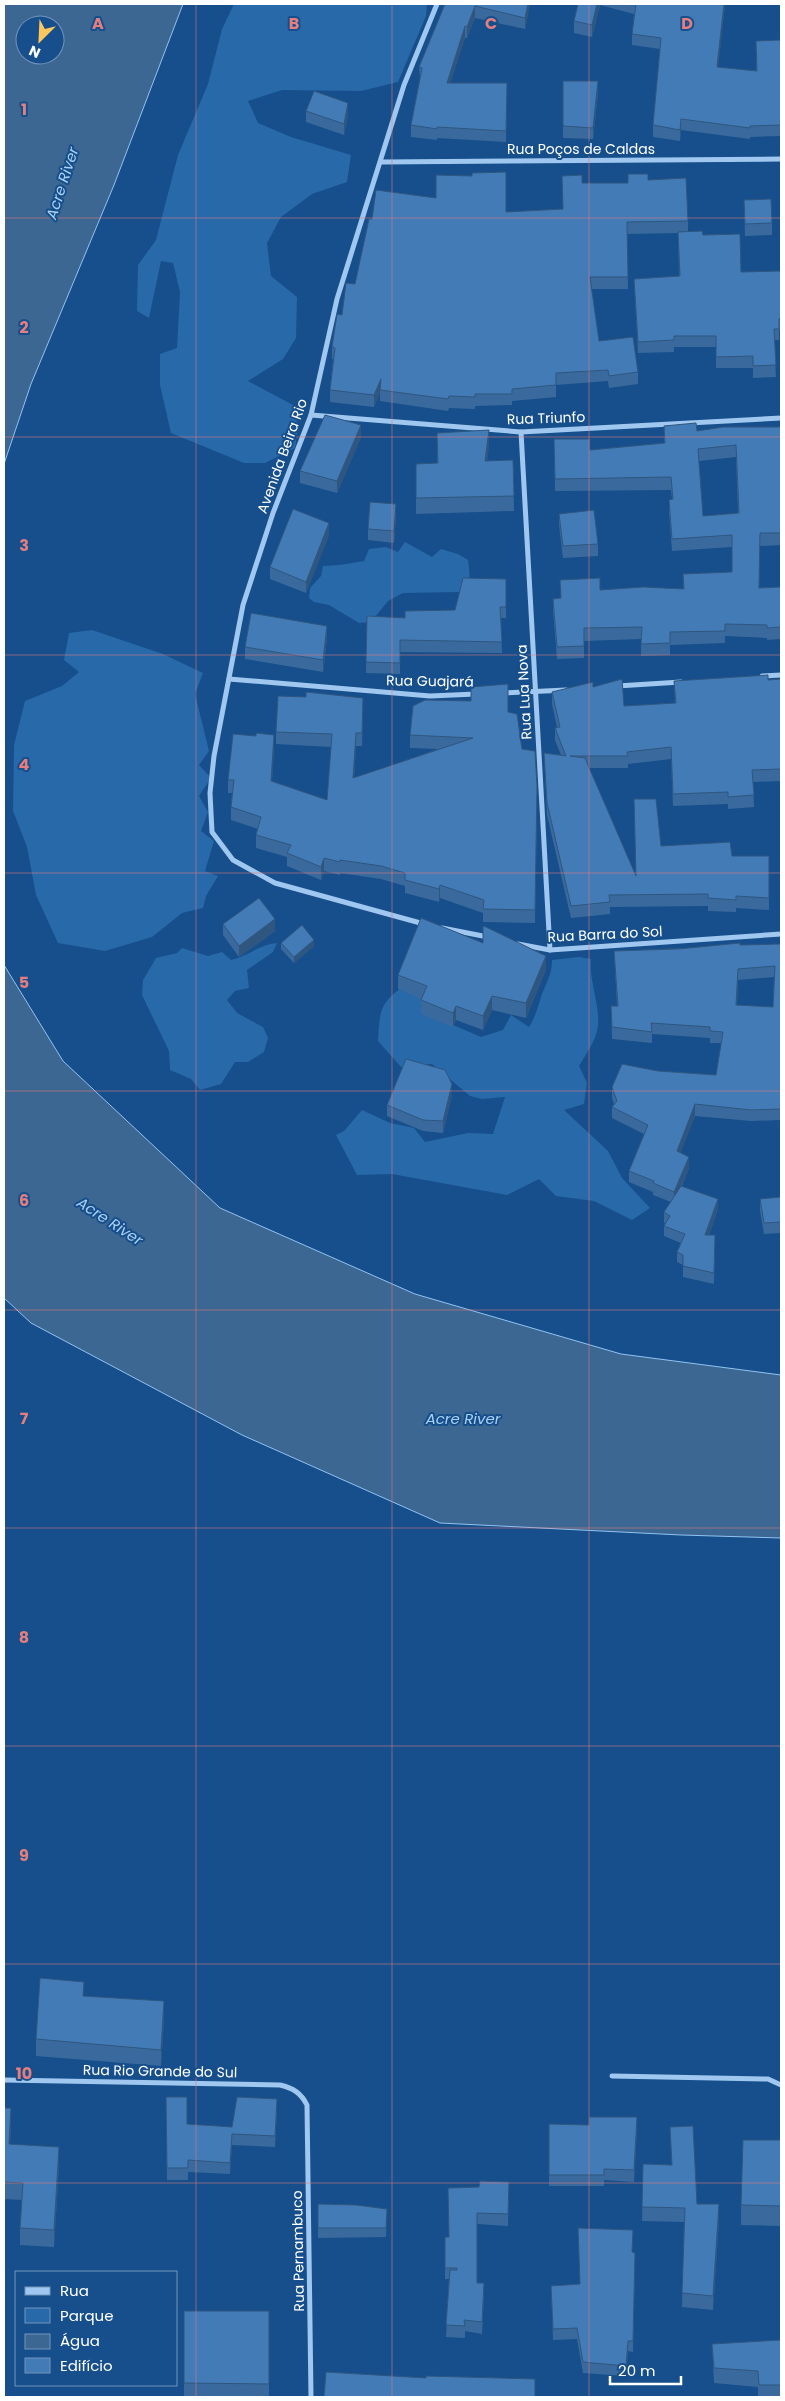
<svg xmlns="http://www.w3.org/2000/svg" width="785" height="2401" font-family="Poppins,sans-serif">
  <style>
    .green { fill: #2869aa }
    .water { fill: #3d6793; stroke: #91c3f2; fill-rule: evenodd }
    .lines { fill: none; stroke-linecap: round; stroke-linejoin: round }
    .street { stroke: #9fc7ef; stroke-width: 5 }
    .wall { fill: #3a6a9d; fill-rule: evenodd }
    .shaded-wall { fill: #2f567f }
    .building { fill: #437bb6; stroke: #2f567f; fill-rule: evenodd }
    .grid { fill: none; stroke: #e67e7e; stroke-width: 1; stroke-opacity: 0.55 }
    .labels { text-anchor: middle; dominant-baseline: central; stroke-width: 4; stroke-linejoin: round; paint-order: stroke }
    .street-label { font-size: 14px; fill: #fff; stroke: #164f8b }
    .water-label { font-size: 15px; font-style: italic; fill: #abd1f6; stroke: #164f8b }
    .grid-label { font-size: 16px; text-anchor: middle; font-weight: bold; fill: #e67e7e; stroke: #164f8b; stroke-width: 4; stroke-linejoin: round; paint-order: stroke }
  </style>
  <rect width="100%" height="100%" fill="#164f8b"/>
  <g class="green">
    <polygon points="234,4 427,4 426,16 398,82 361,91 282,90 248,101 258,123 291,137 351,155 347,182 312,194 281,217 267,243 271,276 297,297 296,338 283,359 248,381 293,405 298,426 295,448 265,463 244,463 171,433 160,385 160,354 177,348 180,292 173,263 161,261 149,318 137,311 138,265 156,240 178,155 208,84 222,29"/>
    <path d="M405,542L432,557L441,549L458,554L468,560C470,575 472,584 459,592L403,593L388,601L371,622L359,623L329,605L314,602L309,598L310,588L321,576L323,566L340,565L364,561L369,549L386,547L398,552Z"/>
    <polygon points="92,630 163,654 203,673 195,694 209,751 199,765 211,778 199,796 208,812 201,831 214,841 205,871 218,876 206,896 203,908 182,913 152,937 105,951 58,943 36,895 27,847 13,811 14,745 25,701 62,686 79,672 64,660 69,633"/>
    <path d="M277,943L273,952L247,970L249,988L235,991L227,1000L237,1013L263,1027L268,1038L264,1052L248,1062H235L221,1084L200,1090L191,1079L170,1070L169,1051L142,995L143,980L156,958L177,953L182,948L208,956L222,952L231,960C249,956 258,945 277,943Z"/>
    <path d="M579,957L591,959C589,982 600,1004 598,1026C596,1041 586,1054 579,1066L587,1083L584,1104L564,1110L608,1151L622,1178L650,1208L632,1220L594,1201L556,1196L539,1179L507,1195L392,1174L357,1175L336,1135L344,1131L362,1110L390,1123L414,1128L425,1142L468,1133L493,1134L505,1097L482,1099L470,1096L432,1064L401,1067L378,1041C380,1010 379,1004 405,985L430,992L444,1021L481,1037L503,1030L511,1015L529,1027C536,1016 538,1006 542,994C547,981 552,974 552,960Z"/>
  </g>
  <g class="water">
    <path d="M4,4H183L114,185L31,384L4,464ZM25,25H55V55H25Z"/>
    <polygon points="4,965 63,1061 220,1208 415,1294 621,1354 781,1375 781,1538 681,1535 440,1523 242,1435 31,1323 4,1298"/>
  </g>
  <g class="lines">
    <g class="street">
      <polyline points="381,162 781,159"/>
      <polyline points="311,415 521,432 781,418"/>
      <polyline points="521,432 550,950"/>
      <polyline points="762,676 781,675"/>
      <polyline points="229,679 430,696 476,694"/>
      <polyline points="617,686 681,682"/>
      <polyline points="502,693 566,690"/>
      <polyline points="424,924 275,883 233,860 212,832 210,793 214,756 243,605 273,513 311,415 337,299 404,85 437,4"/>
      <polyline points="442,928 488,937"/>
      <polyline points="518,944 550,950 781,934"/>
      <polyline points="612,2076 768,2079 781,2085"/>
      <path d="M4,2080L280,2085C293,2088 301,2093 307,2105L311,2397"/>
    </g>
  </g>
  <g class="wall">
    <polygon points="445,4 530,4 525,29 475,18 467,38 465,38 450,83 507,83 506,142 437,138 437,140 411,137 411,125 420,79 419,67"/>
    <polygon points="578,4 725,4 718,67 756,71 756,41 781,40 781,136 750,137 750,139 681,130 680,141 653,137 653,125 660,49 632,45 632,34 634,14 600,5 592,37 574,33 574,21"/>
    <polygon points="563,81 598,93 593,139 563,138"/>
    <polygon points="306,111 348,115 344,135 306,122"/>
    <polygon points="648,180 688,221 688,232 703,235 741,272 781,271 781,330 779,330 779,340 774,340 776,377 753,378 753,368 716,368 716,347 674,347 674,352 638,353 634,279 679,276 678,233 627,234 628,289 591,289 599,341 638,372 638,384 609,388 608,381 556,385 556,397 512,401 512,405 475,406 475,409 449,408 448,411 380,401 380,393 374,407 330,402 330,390 333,359 332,359 332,347 342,315 355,284 372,219 563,209 582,183 628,183"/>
    <polygon points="744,200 772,223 772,235 745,236"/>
    <path d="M664,426L697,431L781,427V545L760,546L759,588L781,587V639L767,640V638L725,636V643L670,645V655L641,656V639L584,641V658L557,659L553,611V599L600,590L683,589V574L732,572V547L672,551L669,512V500L672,499L671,490L555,491L554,439L590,450L664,443ZM736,457L738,513L703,516L699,461Z"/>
    <polygon points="437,433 489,445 487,461 513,460 514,511 416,514 416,464 437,463"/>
    <polygon points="361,437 337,493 300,483 300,471"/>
    <polygon points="559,514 598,544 598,556 563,558 559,525"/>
    <polygon points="396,515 394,543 368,540 368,529"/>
    <polygon points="329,535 306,593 270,579 270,567"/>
    <polygon points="506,579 506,618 501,618 502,653 400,652 400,674 366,673 367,616 405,618 455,610"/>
    <polygon points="327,638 323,672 245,659 245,647"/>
    <polygon points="781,679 781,781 753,782 754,807 728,809 728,804 673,806 671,759 628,764 628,768 589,768 636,876 661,846 732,856 769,856 769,910 736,908 736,912 708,911 708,906 610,907 610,914 571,918 547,815 544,753 561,755 555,740 555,728 557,727 552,704 552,692 593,687 624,706 675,703 674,681 768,680"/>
    <polygon points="363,710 362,746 356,746 354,778 438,749 410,748 410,735 508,712 522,749 537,800 535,923 483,922 483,913 440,898 439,902 405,893 405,886 381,879 340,873 340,875 324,871 321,880 287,866 287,857 256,848 256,835 258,829 231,820 231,807 232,793 228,793 228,780 274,748 272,781 327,800 331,747 276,744 276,732"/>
    <polygon points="223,924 275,931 239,957 223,935"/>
    <polygon points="281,943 314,946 294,963 281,949"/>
    <path d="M781,944V1120L751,1121L695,1116L680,1153L689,1168L682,1186L718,1209L709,1235H715L714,1284L683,1277V1265L677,1262V1252L681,1243L664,1236V1226L665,1223H664V1212L671,1202L653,1195V1192L629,1182V1171L644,1134L612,1118V1107L614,1104L612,1098V1087L658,1071L716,1075L721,1043H710V1038L652,1034V1043L612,1039L611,1006H617L614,951ZM774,977L773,1007L737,1005L738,980Z"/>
    <polygon points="546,970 526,1018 492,1010 483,1030 456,1020 453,1027 421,1014 421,999 398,989 398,975"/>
    <polygon points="452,1095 443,1133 423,1131 387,1116 387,1105"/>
    <polygon points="781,1197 781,1233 764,1234 760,1211 760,1199"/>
    <polygon points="84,1996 164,2018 161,2066 36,2056 36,2039"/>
    <polygon points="166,2097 187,2124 232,2127 277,2111 275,2147 232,2145 230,2174 188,2172 188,2180 167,2180"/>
    <polygon points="4,2108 11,2125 10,2144 59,2164 54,2247 20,2245 20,2228 22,2200 4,2199"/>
    <polygon points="549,2124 637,2129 634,2182 604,2180 604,2186 549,2186"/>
    <polygon points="670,2127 697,2204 719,2219 713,2310 682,2307 684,2222 642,2221 643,2164 672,2165"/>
    <polygon points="781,2140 781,2226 741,2225 741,2205"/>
    <polygon points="509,2182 508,2226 477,2224 477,2283 484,2295 482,2334 465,2331 465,2338 446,2337 449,2279 445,2279 445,2237 449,2237 479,2187"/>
    <polygon points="318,2204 387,2209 386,2237 318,2238"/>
    <polygon points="633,2252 635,2253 633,2352 628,2351 626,2376 583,2373 577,2339 553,2340 551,2286 580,2284"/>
    <rect x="184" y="2311" width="85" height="86"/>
    <polygon points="781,2340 781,2397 758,2397 758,2387 714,2383 712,2344"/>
  </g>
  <g class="shaded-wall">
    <polygon points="528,4 530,4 525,29 525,18"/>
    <polygon points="597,4 600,4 592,37 592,25"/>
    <polygon points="724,4 725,4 717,79 717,67"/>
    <polygon points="475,6 475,18 467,38 467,27"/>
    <polygon points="465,26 465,38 447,95 447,83"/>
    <polygon points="598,81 598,93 593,139 593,128"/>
    <polygon points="348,103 348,115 344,135 344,124"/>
    <polygon points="681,119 681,130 680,141 680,130"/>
    <polygon points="381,379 380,393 374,407 374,395"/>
    <polygon points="361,425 361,437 337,493 337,481"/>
    <polygon points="489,430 489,445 485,476 485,461"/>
    <polygon points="396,504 396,515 394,543 394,531"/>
    <polygon points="329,523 329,535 306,593 306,582"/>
    <polygon points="327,626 327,638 323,672 323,660"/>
    <polygon points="356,733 356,746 353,791 353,778"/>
    <polygon points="274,735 274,748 271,794 271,781"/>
    <polygon points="324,858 324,871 321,880 321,867"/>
    <polygon points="440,885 440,898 439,902 439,889"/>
    <polygon points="275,919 275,931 239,957 239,946"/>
    <polygon points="314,940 314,946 294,963 294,957"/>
    <polygon points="546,956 546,970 526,1018 526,1003"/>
    <polygon points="738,969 738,980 736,1017 736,1005"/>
    <polygon points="492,996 492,1010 483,1030 483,1016"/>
    <polygon points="456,1006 456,1020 453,1027 453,1013"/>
    <polygon points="452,1084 452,1095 443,1133 443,1121"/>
    <polygon points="695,1104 695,1116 677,1162 677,1151"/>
    <polygon points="689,1157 689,1168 674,1204 674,1192"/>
    <polygon points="718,1199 718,1209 705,1246 705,1235"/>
    <polygon points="164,2001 164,2018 161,2066 161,2050"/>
    <polygon points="277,2099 277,2111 275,2147 275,2136"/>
    <polygon points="11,2108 11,2125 9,2161 9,2144"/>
    <polygon points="637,2117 637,2129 634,2182 634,2170"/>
    <polygon points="232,2134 232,2145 230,2174 230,2163"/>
    <polygon points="59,2147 59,2164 54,2247 54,2230"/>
    <polygon points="719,2204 719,2219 713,2310 713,2296"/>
    <polygon points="628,2341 628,2351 626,2376 626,2366"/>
  </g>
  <g class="building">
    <polygon points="445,4 528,4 525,18 475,6 467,27 465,26 447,83 507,83 506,131 437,127 437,129 411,125 422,68 419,67"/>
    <polygon points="578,4 597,4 592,25 574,21"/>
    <polygon points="636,4 724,4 717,67 757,71 756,41 781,40 781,125 750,126 750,128 681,119 680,130 653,125 661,38 632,34"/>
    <polygon points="563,81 598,81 593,128 563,126"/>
    <polygon points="314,91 348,103 344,124 306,111"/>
    <polygon points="506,172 506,212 563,209 562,176 582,175 582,183 628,183 628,174 648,174 648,180 686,178 688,221 627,222 628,277 590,277 599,341 633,337 638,372 609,376 608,370 556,373 556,385 512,389 512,394 475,394 475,397 449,396 448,399 380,390 381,379 374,395 330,390 335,348 332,347 337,314 342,315 346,283 355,284 369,219 372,219 376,190 436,198 436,175 472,176 472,173"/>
    <polygon points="771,199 772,223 745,224 744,200"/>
    <polygon points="702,231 703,235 740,234 741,272 781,271 781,318 779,319 779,329 774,329 776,365 753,366 753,356 716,357 716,336 674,336 674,340 638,342 634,279 680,276 678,232"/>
    <polygon points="325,415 361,425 337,481 300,471"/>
    <path d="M696,423L697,431L723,427H781V533H760L759,588L781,587V627L767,628V625L725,624V631L670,632V643L641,644L642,627L584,628V646L557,647L553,599L561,598L560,580L600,578V590L643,587L684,589L683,574L732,572V535L672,539L669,500L673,499L671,477L555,479L554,439H590V450L665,443L664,426ZM736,445L739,513L703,516L698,449Z"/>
    <polygon points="489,430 485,461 513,460 514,496 416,498 416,464 438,463 437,433"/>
    <polygon points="370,502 396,504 394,531 368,529"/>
    <polygon points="293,509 329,523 306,582 270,567"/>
    <polygon points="594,510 598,544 563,546 559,514"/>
    <polygon points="463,578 506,579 506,607 500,607 502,642 400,640 400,663 366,662 367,616 405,618 405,611 455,610"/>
    <polygon points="251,613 327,626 323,660 245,647"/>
    <polygon points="768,675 768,680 781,679 781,769 752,770 754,795 728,797 728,792 673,794 671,747 627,752 628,756 570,756 585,758 636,876 634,799 656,799 661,846 730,842 732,856 769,856 769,898 736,896 736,900 708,898 708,894 609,895 610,902 571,906 547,803 544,753 566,756 555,728 560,727 552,692 593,682 593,687 622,679 624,706 676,703 674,681"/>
    <polygon points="508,684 508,712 517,714 522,749 535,751 537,787 535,910 483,909 484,900 440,885 439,889 405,880 405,873 381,866 340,860 340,862 324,858 321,867 287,853 291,845 256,835 261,817 231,807 234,780 228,780 233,734 256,736 256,733 274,735 271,781 327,800 332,734 276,732 278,696 306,697 306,692 363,698 362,733 356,733 353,778 473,738 410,735 413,706 425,700 471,701 471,687"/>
    <polygon points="259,898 275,919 239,946 223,924"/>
    <polygon points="421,918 483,943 483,926 486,927 546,956 526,1003 492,996 483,1016 456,1006 453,1013 421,1000 427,986 398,975"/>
    <polygon points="302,925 314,940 294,957 281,943"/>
    <path d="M740,943V945L781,944V1109L751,1110L695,1104L677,1151L689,1157L674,1192L653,1183L654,1181L629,1171L648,1125L612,1107L617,1101L612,1087L622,1064L658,1071L716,1075L723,1032L710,1031V1027L651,1023L652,1032L612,1027L611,1006H618L614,951L678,949ZM775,966L773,1007L736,1005L738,969Z"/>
    <polygon points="406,1059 445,1070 452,1084 443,1121 423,1120 387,1105"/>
    <polygon points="681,1186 718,1199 705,1235 715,1235 714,1273 683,1266 683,1255 677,1252 685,1234 664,1226 670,1216 664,1212"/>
    <polygon points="781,1197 781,1222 764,1223 760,1199"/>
    <polygon points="40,1978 84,1982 83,1996 164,2001 161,2050 36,2039"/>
    <polygon points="166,2097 187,2097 187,2124 232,2127 237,2097 277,2099 275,2136 232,2134 230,2163 188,2160 188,2168 167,2168"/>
    <polygon points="4,2108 11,2108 9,2144 59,2147 54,2230 20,2228 23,2183 4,2182"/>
    <polygon points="589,2117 637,2117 634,2170 604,2169 604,2175 549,2175 549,2124 589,2125"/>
    <polygon points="693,2126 697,2204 719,2204 713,2296 682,2293 685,2208 642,2207 643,2164 672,2165 670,2127"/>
    <polygon points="743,2140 781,2140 781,2206 741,2205"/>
    <polygon points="480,2181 509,2182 508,2214 477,2213 477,2283 484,2283 482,2322 464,2320 465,2326 446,2325 450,2270 457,2270 457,2268 445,2268 445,2237 449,2237 448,2188 479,2187"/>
    <polygon points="318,2204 356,2205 387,2209 386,2228 318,2228"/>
    <polygon points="578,2228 633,2230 632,2252 635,2253 633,2341 628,2341 626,2366 583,2362 577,2328 553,2329 551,2286 580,2284"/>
    <polygon points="184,2311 269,2311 269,2384 184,2383"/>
    <polygon points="781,2340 781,2385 759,2385 758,2371 714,2368 712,2344"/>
    <polygon points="326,2372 426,2378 426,2376 535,2379 535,2397 324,2397"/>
  </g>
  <path class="grid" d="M196,4V2397M392,4V2397M589,4V2397M4,218H781M4,437H781M4,655H781M4,873H781M4,1091H781M4,1310H781M4,1528H781M4,1746H781M4,1964H781M4,2183H781"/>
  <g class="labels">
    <g class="street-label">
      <text x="581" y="149">Rua Poços de Caldas</text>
      <text transform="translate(546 418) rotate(-2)">Rua Triunfo</text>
      <text transform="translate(282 456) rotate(-70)">Avenida Beira Rio</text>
      <text transform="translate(430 681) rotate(1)">Rua Guajará</text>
      <text transform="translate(524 692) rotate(-93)">Rua Lua Nova</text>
      <text transform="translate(605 934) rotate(-3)">Rua Barra do Sol</text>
      <text transform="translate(160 2071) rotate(1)">Rua Rio Grande do Sul</text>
      <text transform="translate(298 2251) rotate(-91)">Rua Pernambuco</text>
    </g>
    <g class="water-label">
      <text transform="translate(62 183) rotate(-72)">Acre River</text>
      <text transform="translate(110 1221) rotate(33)">Acre River</text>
      <text x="463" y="1418">Acre River</text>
    </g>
  </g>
  <g class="grid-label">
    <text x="98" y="29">A</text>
    <text x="294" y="29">B</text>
    <text x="491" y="29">C</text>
    <text x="687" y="29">D</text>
    <text x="24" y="115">1</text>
    <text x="24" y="333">2</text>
    <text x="24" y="551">3</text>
    <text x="24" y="770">4</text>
    <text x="24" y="988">5</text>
    <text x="24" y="1206">6</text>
    <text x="24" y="1424">7</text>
    <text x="24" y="1643">8</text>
    <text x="24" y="1861">9</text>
    <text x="24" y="2079">10</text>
  </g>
  <rect width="785" height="2401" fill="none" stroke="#ffffff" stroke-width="10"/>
  <rect x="15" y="2271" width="162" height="115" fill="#164f8b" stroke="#7395b9"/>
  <rect x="25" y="2287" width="25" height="8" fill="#9fc7ef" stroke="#7395b9"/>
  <text x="60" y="2296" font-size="15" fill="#ffffff">Rua</text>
  <rect x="25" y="2308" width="25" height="15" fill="#2869aa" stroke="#7395b9"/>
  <text x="60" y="2321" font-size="15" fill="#ffffff">Parque</text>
  <rect x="25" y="2334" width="25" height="15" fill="#3d6793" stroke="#7395b9"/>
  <text x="60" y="2346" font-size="15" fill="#ffffff">Água</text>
  <rect x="25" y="2358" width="25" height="15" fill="#437bb6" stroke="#7395b9"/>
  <text x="60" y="2371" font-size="15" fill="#ffffff">Edifício</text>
  <g transform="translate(40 40) rotate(204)"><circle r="24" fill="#164f8b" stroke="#7395b9"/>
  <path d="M0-4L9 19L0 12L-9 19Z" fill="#ffc85d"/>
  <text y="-8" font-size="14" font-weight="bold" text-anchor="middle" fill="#ffffff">N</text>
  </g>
  <path d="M610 2376v8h71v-8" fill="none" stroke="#ffffff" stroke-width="2.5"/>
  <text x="618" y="2376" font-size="15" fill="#ffffff" stroke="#164f8b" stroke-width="4" paint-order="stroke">20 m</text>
</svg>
